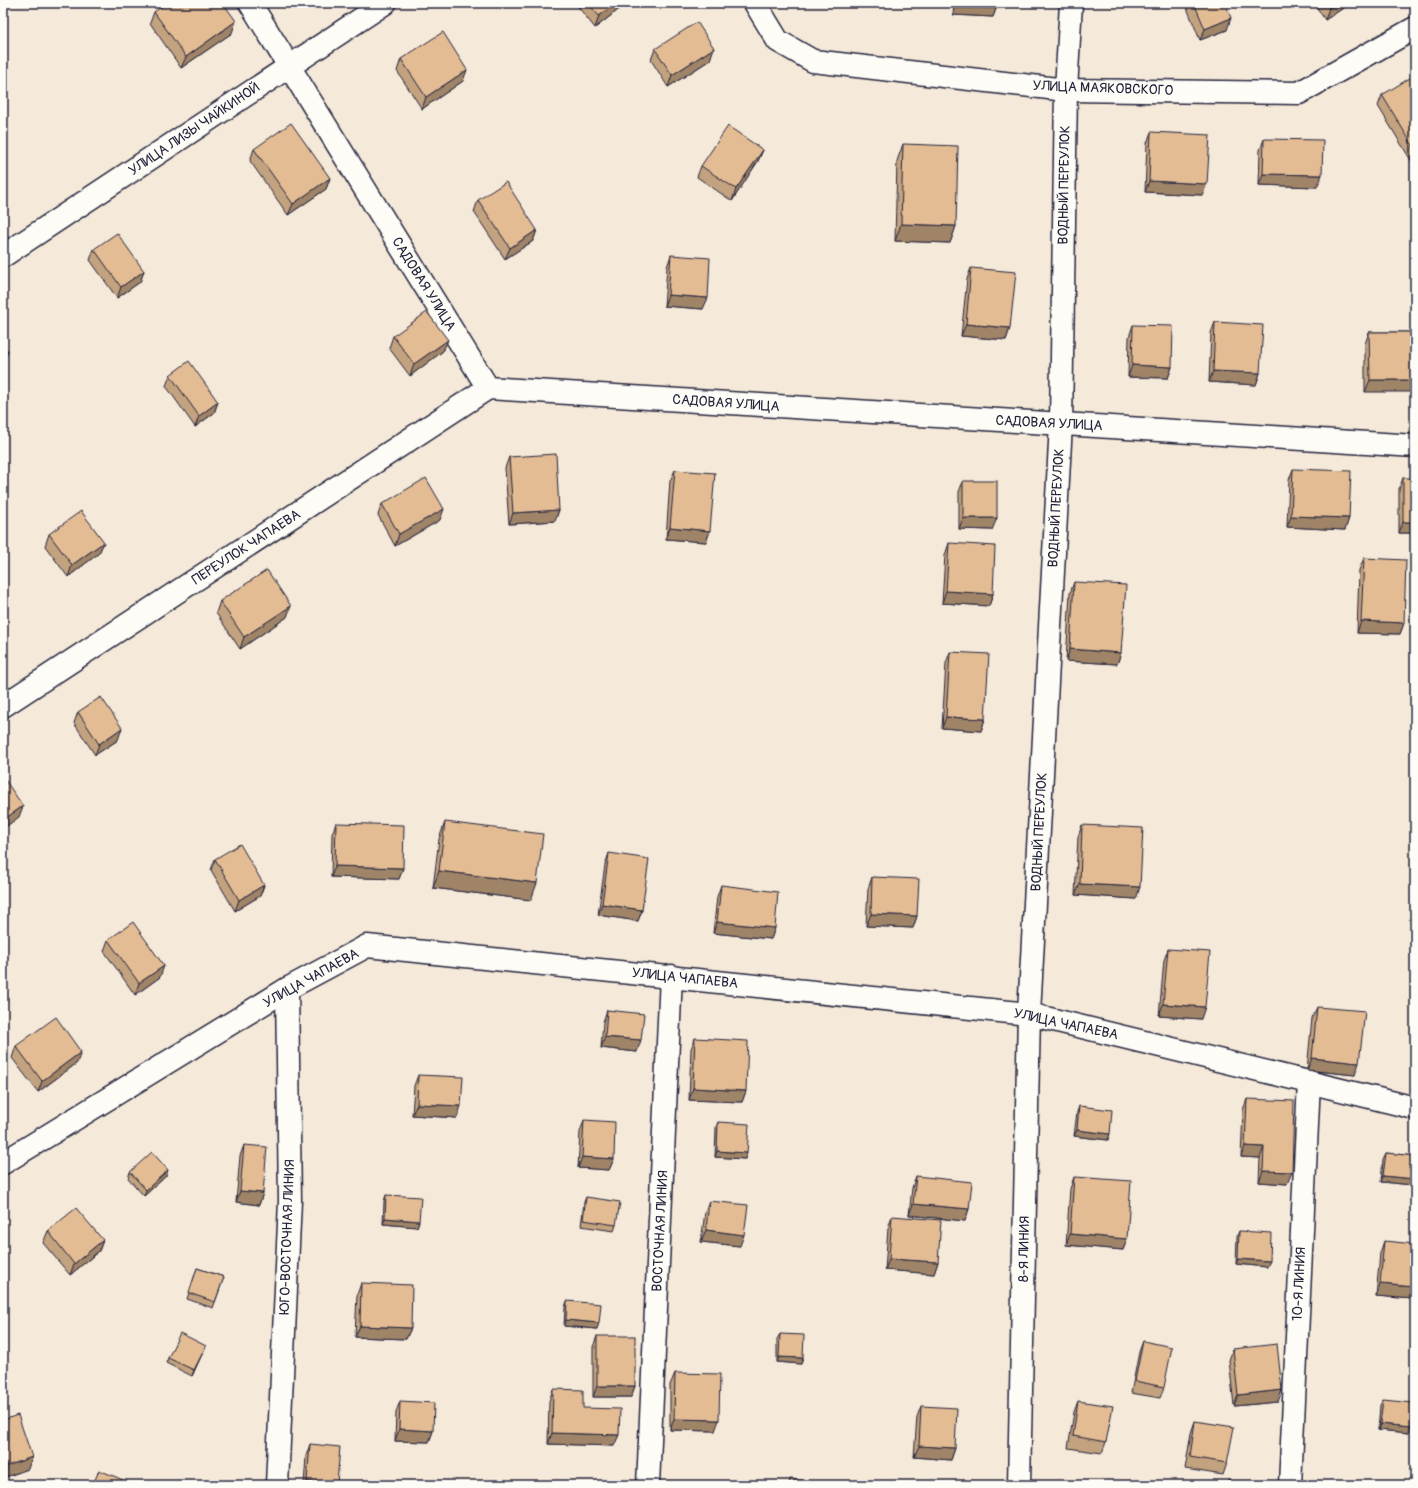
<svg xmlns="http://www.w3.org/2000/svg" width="1418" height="1488" font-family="Pangolin,sans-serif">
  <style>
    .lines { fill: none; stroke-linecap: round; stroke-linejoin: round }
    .minor-casing { stroke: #22223b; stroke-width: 25 }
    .minor { stroke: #fdfcf7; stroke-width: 22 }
    .wall { fill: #c3a27f; stroke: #22223b }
    .shaded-wall { fill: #9f8468; stroke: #22223b }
    .building { fill: #e3bc94; stroke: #22223b }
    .labels { text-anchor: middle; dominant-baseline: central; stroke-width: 3.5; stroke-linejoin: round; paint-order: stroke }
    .street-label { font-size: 14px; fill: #22223b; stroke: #fdfcf7 }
  </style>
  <rect width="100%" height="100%" fill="#f5e9d9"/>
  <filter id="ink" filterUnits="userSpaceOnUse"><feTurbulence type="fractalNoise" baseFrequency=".025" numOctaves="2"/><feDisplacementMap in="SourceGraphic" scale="8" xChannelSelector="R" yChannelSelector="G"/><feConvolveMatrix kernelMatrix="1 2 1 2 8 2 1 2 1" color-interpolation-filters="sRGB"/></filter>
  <g filter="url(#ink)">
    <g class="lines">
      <defs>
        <g id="minor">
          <polyline points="250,3 488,388 1415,446"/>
          <polyline points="755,3 778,41 813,61 1066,90 1299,93 1415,28"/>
          <polyline points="3,256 385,3"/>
          <polyline points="3,706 488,388"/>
          <polyline points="3,1163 287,989 367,946 1029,1014 1415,1108"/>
          <polyline points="277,1485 290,1201 287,989"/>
          <polyline points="648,1485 671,976"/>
          <polyline points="1019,1485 1029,1014 1061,424 1066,90 1071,3"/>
          <polyline points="1290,1485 1309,1082"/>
        </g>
      </defs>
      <use href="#minor" class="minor-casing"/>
      <use href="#minor" class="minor"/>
    </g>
    <g class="wall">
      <polygon points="575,3 627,3 595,28"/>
      <polygon points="954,3 997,3 997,6 993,17 953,15"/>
      <polygon points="1185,3 1225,3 1227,30 1200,40"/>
      <polygon points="1314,3 1351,3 1325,20"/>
      <polygon points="154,12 232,33 181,68 150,23"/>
      <polygon points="655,49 710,60 668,87 651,60"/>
      <polygon points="401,59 463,81 422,109 397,71"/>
      <polygon points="1415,87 1415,167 1378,106 1382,95"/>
      <polygon points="1151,132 1202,195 1145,192 1147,143"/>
      <polygon points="1264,139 1317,187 1259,185 1260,150"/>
      <polygon points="903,144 956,226 950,243 895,241 897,161"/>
      <polygon points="254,149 330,178 326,189 288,215 250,161"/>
      <polygon points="763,150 758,161 732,201 697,177 701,166"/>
      <polygon points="478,200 537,230 533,241 505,259 474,212"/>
      <polygon points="94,249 144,271 140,282 117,298 90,260"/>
      <polygon points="671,255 703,309 664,306 667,267"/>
      <polygon points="971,268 1010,328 1006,340 961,336 967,279"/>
      <polygon points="1215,322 1260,373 1256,385 1209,382 1211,333"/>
      <polygon points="1133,325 1172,367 1168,378 1128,377 1129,337"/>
      <polygon points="1369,332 1415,332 1365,392 1365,344"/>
      <polygon points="393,336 443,351 410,376 389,348"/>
      <polygon points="170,375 218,402 214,413 195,427 166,386"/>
      <polygon points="509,457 559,510 555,521 509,524 505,468"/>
      <polygon points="1293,469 1349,518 1345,530 1287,527 1289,480"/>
      <polygon points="675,470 710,531 706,542 666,539 670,481"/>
      <polygon points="1403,478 1415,533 1399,533 1399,489"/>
      <polygon points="963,481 992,530 959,529 959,492"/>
      <polygon points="382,504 440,520 395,546 378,515"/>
      <polygon points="49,534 104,542 99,553 68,577 45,546"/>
      <polygon points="949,543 993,594 989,606 942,603 945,555"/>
      <polygon points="1364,558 1404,623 1400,634 1357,633 1359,570"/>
      <polygon points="1074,582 1121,653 1117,664 1066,661 1070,593"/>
      <polygon points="220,601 287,617 240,649 216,613"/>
      <polygon points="950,652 985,719 981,731 942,728 946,663"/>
      <polygon points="78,712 118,740 95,755 74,723"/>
      <polygon points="445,822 531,900 433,888 439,839"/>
      <polygon points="336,823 403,868 399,879 331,877 332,834"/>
      <polygon points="1082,825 1136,899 1075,895 1078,837"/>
      <polygon points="609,853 642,910 638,921 598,915 605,865"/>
      <polygon points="215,859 264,885 260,896 235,911 211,870"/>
      <polygon points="872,877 917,916 913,928 866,926 868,889"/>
      <polygon points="721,885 775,928 771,939 713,933 717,897"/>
      <polygon points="108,940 160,977 135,995 104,951"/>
      <polygon points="1168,949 1201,1019 1159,1016 1164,960"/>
      <polygon points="1317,1007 1355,1075 1307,1070 1312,1018"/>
      <polygon points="607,1010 637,1052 601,1048 603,1022"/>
      <polygon points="695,1038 746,1091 742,1102 689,1100 691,1049"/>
      <polygon points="16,1046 77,1063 38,1092 12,1058"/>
      <polygon points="418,1075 457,1118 412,1115 414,1086"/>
      <polygon points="1247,1099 1287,1184 1259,1182 1260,1158 1241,1157 1243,1110"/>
      <polygon points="1079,1106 1108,1140 1074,1136 1077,1112"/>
      <polygon points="584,1120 614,1159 609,1170 578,1168 580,1132"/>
      <polygon points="718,1122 747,1153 745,1159 715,1157 716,1127"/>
      <polygon points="244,1145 263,1193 259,1205 236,1202 240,1156"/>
      <polygon points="1386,1153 1415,1156 1415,1180 1413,1185 1381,1182 1383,1159"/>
      <polygon points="130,1172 166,1176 144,1196 128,1178"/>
      <polygon points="916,1176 969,1209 965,1221 909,1215 912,1188"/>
      <polygon points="1074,1177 1127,1239 1123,1250 1066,1245 1070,1189"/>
      <polygon points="386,1195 419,1221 417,1227 383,1224 384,1201"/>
      <polygon points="586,1197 616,1225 614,1231 581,1226 584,1202"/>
      <polygon points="709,1201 740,1246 701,1242 705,1212"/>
      <polygon points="892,1216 938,1262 934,1274 885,1270 888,1228"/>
      <polygon points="48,1231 103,1240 99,1251 70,1275 43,1243"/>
      <polygon points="1239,1231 1267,1267 1236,1264 1237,1236"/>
      <polygon points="1384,1241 1413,1299 1376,1296 1380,1253"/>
      <polygon points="197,1268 224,1277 213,1308 187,1299"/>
      <polygon points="361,1283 411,1328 406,1339 355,1337 357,1295"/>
      <polygon points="567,1301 597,1329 564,1326 565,1307"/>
      <polygon points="780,1334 803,1358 801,1364 777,1362 777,1339"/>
      <polygon points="597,1336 635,1386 631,1397 593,1397 593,1347"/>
      <polygon points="1143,1341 1164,1387 1160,1398 1131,1393 1139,1352"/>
      <polygon points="206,1346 203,1352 192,1376 166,1363 168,1358"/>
      <polygon points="1233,1349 1278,1402 1234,1406 1229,1360"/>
      <polygon points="675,1373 715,1431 670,1430 670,1385"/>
      <polygon points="553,1389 583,1408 614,1446 548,1444 549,1401"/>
      <polygon points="1383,1400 1409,1433 1378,1430 1380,1405"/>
      <polygon points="400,1401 433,1431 429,1442 395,1441 396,1412"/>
      <polygon points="1078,1401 1106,1442 1102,1453 1068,1448 1074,1412"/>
      <polygon points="921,1406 955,1448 951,1460 914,1457 917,1417"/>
      <polygon points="3,1420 28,1469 3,1478"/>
      <polygon points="1195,1421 1227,1463 1223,1475 1185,1469 1191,1433"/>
      <polygon points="310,1444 337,1483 337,1485 304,1485 306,1456"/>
    </g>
    <g class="shaded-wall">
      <polygon points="616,3 627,3 595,28 599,16"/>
      <polygon points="958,3 997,6 993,17 953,15"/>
      <polygon points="1337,3 1351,3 1325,20 1329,8"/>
      <polygon points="1231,18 1227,30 1200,40 1205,29"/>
      <polygon points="236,21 232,33 181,68 186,57"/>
      <polygon points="714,48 710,60 668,87 672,75"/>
      <polygon points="467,70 463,81 422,109 426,97"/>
      <polygon points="763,150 758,161 732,201 736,189"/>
      <polygon points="1263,174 1322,175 1317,187 1259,185"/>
      <polygon points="330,178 326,189 288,215 293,204"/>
      <polygon points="1149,181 1207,184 1202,195 1145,192"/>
      <polygon points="901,224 956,226 950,243 895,241"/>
      <polygon points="537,230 533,241 505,259 510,248"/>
      <polygon points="144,271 140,282 117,298 121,287"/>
      <polygon points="668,295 708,298 703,309 664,306"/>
      <polygon points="966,324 1010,328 1006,340 961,336"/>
      <polygon points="448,340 443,351 410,376 414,364"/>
      <polygon points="8,351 4,363 3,364 3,355"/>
      <polygon points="1132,365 1172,367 1168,378 1128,377"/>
      <polygon points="1213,371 1260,373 1256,385 1209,382"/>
      <polygon points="1370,380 1415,380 1415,392 1365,392"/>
      <polygon points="218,402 214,413 195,427 199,416"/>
      <polygon points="444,509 440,520 395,546 399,534"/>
      <polygon points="559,510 555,521 509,524 513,513"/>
      <polygon points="1291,516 1349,518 1345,530 1287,527"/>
      <polygon points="963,518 997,518 992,530 959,529"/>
      <polygon points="1403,522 1415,522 1415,533 1399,533"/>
      <polygon points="670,527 710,531 706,542 666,539"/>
      <polygon points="104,542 99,553 68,577 72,565"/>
      <polygon points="946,591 993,594 989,606 942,603"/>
      <polygon points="291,606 287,617 240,649 244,637"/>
      <polygon points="1361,621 1404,623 1400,634 1357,633"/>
      <polygon points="1070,649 1121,653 1117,664 1066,661"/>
      <polygon points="946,717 985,719 981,731 942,728"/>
      <polygon points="122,728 118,740 95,755 99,744"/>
      <polygon points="23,806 19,817 3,829 3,820"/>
      <polygon points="335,866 403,868 399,879 331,877"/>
      <polygon points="439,871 537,883 531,900 433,888"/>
      <polygon points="1080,884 1140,887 1136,899 1075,895"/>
      <polygon points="264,885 260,896 235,911 239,900"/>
      <polygon points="602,904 642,910 638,921 598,915"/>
      <polygon points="871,914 917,916 913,928 866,926"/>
      <polygon points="717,922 775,928 771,939 713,933"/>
      <polygon points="164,966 160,977 135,995 139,983"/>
      <polygon points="1163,1004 1205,1007 1201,1019 1159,1016"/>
      <polygon points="605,1037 641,1040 637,1052 601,1048"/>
      <polygon points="81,1052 77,1063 38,1092 42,1081"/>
      <polygon points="1312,1058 1359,1063 1355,1075 1307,1070"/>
      <polygon points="693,1088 746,1091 742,1102 689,1100"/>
      <polygon points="417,1104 461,1106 457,1118 412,1115"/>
      <polygon points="1077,1130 1110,1134 1108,1140 1074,1136"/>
      <polygon points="1245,1146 1264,1147 1260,1158 1241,1157"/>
      <polygon points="717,1151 747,1153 745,1159 715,1157"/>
      <polygon points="582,1157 614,1159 609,1170 578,1168"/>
      <polygon points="168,1170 166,1176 144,1196 146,1190"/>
      <polygon points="1263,1171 1292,1172 1287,1184 1259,1182"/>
      <polygon points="1383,1176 1415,1179 1415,1180 1413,1185 1381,1182"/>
      <polygon points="240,1191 263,1193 259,1205 236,1202"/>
      <polygon points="913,1204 969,1209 965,1221 909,1215"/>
      <polygon points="385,1218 419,1221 417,1227 383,1224"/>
      <polygon points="706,1230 744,1235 740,1246 701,1242"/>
      <polygon points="1070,1234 1127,1239 1123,1250 1066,1245"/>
      <polygon points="103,1240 99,1251 70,1275 74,1264"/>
      <polygon points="889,1259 938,1262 934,1274 885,1270"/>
      <polygon points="1238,1259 1270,1261 1267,1267 1236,1264"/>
      <polygon points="1380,1284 1415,1287 1415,1293 1413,1299 1376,1296"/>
      <polygon points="566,1320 599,1323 597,1329 564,1326"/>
      <polygon points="360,1326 411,1328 406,1339 355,1337"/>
      <polygon points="206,1346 203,1352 192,1376 194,1370"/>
      <polygon points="779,1357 803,1358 801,1364 777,1362"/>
      <polygon points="597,1386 635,1386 631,1397 593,1397"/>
      <polygon points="1282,1390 1278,1402 1234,1406 1238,1395"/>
      <polygon points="674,1419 719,1420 715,1431 670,1430"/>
      <polygon points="1380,1424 1411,1427 1409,1433 1378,1430"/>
      <polygon points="399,1429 433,1431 429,1442 395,1441"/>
      <polygon points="552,1433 619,1435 614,1446 548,1444"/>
      <polygon points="919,1446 955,1448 951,1460 914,1457"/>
      <polygon points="32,1457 28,1469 3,1478 7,1466"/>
      <polygon points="307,1481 337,1483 337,1485 306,1485"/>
    </g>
    <g class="building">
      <polygon points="167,3 223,3 236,21 186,57 154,12"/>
      <polygon points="588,3 616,3 599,16"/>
      <polygon points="958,3 997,3 997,6"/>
      <polygon points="1194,3 1225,3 1231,18 1205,29"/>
      <polygon points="1325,3 1337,3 1329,8"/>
      <polygon points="697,22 714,48 672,75 655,49"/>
      <polygon points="443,32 467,70 426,97 401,59"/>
      <polygon points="1410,78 1415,87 1415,149 1382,95"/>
      <polygon points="291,123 330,178 293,204 254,149"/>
      <polygon points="728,126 763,150 736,189 701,166"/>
      <polygon points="1151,132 1210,135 1207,184 1149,181"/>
      <polygon points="1264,139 1323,140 1322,175 1263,174"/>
      <polygon points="903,144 958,146 956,226 901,224"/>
      <polygon points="506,182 537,230 510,248 478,200"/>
      <polygon points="117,233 144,271 121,287 94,249"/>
      <polygon points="671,255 710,258 708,298 668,295"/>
      <polygon points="971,268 1016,272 1010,328 966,324"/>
      <polygon points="427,312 448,340 414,364 393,336"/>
      <polygon points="1215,322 1263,325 1260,373 1213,371"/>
      <polygon points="1133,325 1173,326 1172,367 1132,365"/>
      <polygon points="1369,332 1415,332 1415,380 1370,380"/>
      <polygon points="3,344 8,351 3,355"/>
      <polygon points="189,361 218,402 199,416 170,375"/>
      <polygon points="556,454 559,510 513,513 509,457"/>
      <polygon points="1293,469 1351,471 1349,518 1291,516"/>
      <polygon points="675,470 715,473 710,531 670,527"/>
      <polygon points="426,478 444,509 399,534 382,504"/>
      <rect x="1403" y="478" width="12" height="44"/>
      <rect x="963" y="481" width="34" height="37"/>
      <polygon points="81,511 104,542 72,565 49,534"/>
      <polygon points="949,543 995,546 993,594 946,591"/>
      <polygon points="1364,558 1406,560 1404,623 1361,621"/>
      <polygon points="267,570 291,606 244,637 220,601"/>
      <polygon points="1074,582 1126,585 1121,653 1070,649"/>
      <polygon points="950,652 989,654 985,719 946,717"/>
      <polygon points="101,697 122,728 99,744 78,712"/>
      <polygon points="3,777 23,806 3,820"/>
      <polygon points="445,822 543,834 537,883 439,871"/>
      <polygon points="336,823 404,825 403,868 335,866"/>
      <polygon points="1082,825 1143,828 1140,887 1080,884"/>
      <polygon points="240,844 264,885 239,900 215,859"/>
      <polygon points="609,853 649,859 642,910 602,904"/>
      <polygon points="872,877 919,879 917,916 871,914"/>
      <polygon points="721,885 778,892 775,928 717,922"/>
      <polygon points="133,922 164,966 139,983 108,940"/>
      <polygon points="1168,949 1210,952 1205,1007 1163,1004"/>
      <polygon points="1317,1007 1365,1011 1359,1063 1312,1058"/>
      <polygon points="607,1010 644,1014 641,1040 605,1037"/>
      <polygon points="56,1017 81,1052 42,1081 16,1046"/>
      <polygon points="695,1038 748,1041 746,1091 693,1088"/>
      <polygon points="418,1075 463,1077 461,1106 417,1104"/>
      <polygon points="1247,1099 1294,1101 1292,1172 1263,1171 1264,1147 1245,1146"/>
      <polygon points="1079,1106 1112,1110 1110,1134 1077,1130"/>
      <polygon points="584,1120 615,1122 614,1159 582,1157"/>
      <polygon points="718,1122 749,1124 747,1153 717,1151"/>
      <polygon points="244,1145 267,1147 263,1193 240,1191"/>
      <polygon points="152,1152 168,1170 146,1190 130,1172"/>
      <polygon points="1386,1153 1415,1156 1415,1179 1383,1176"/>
      <polygon points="916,1176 972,1182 969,1209 913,1204"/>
      <polygon points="1074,1177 1131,1181 1127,1239 1070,1234"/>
      <polygon points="386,1195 421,1197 419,1221 385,1218"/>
      <polygon points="586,1197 620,1202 616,1225 583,1220"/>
      <polygon points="709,1201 748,1205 744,1235 706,1230"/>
      <polygon points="76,1208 103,1240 74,1264 48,1231"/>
      <polygon points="892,1216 941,1220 938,1262 889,1259"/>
      <polygon points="1239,1231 1271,1233 1270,1261 1238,1259"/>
      <polygon points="1384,1241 1415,1244 1415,1287 1380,1284"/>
      <polygon points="197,1268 224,1277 215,1302 189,1293"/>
      <polygon points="361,1283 412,1285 411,1328 360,1326"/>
      <polygon points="567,1301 601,1304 599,1323 566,1320"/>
      <polygon points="180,1333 206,1346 194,1370 168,1358"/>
      <polygon points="780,1334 804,1335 803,1358 779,1357"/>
      <rect x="597" y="1336" width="38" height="50"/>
      <polygon points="1143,1341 1172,1347 1164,1387 1135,1381"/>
      <polygon points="1277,1344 1282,1390 1238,1395 1233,1349"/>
      <polygon points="675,1373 720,1374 719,1420 674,1419"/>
      <polygon points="553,1389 583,1390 583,1408 620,1409 619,1435 552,1433"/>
      <polygon points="1383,1400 1414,1403 1411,1427 1380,1424"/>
      <polygon points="400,1401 434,1403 433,1431 399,1429"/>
      <polygon points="1078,1401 1113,1406 1106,1442 1073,1436"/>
      <polygon points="921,1406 957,1408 955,1448 919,1446"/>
      <polygon points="18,1415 32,1457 7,1466 3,1455 3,1420"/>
      <polygon points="1195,1421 1234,1427 1227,1463 1190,1457"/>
      <polygon points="310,1444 340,1447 337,1483 307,1481"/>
      <polygon points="99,1470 128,1482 127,1485 93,1485"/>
      <polygon points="790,1479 826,1483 826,1485 789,1485"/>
      <polygon points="1228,1480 1245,1485 1226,1485"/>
    </g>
  </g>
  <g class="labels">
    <g class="street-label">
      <text transform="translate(1103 88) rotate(2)">УЛИЦА МАЯКОВСКОГО</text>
      <text transform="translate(194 129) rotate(-34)">УЛИЦА ЛИЗЫ ЧАЙКИНОЙ</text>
      <text transform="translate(1064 185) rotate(-89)">ВОДНЫЙ ПЕРЕУЛОК</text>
      <text transform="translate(424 284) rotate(58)">САДОВАЯ УЛИЦА</text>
      <text transform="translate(726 403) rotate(4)">САДОВАЯ УЛИЦА</text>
      <text transform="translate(1049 423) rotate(3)">САДОВАЯ УЛИЦА</text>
      <text transform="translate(1056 508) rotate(-87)">ВОДНЫЙ ПЕРЕУЛОК</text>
      <text transform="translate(246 547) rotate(-33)">ПЕРЕУЛОК ЧАПАЕВА</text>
      <text transform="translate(1039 832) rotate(-87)">ВОДНЫЙ ПЕРЕУЛОК</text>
      <text transform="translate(311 978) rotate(-29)">УЛИЦА ЧАПАЕВА</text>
      <text transform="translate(685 978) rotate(6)">УЛИЦА ЧАПАЕВА</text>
      <text transform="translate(1066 1024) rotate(12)">УЛИЦА ЧАПАЕВА</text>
      <text transform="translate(660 1231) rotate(-87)">ВОСТОЧНАЯ ЛИНИЯ</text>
      <text transform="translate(287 1237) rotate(-88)">ЮГО-ВОСТОЧНАЯ ЛИНИЯ</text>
      <text transform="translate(1024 1249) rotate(-89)">8-Я ЛИНИЯ</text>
      <text transform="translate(1299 1284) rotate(-87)">10-Я ЛИНИЯ</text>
    </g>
  </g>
  <rect width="1418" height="1488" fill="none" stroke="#fdfcf7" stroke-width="16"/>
  <rect x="8" y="8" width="1402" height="1472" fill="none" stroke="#22223b" stroke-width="1.5" filter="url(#ink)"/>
</svg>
